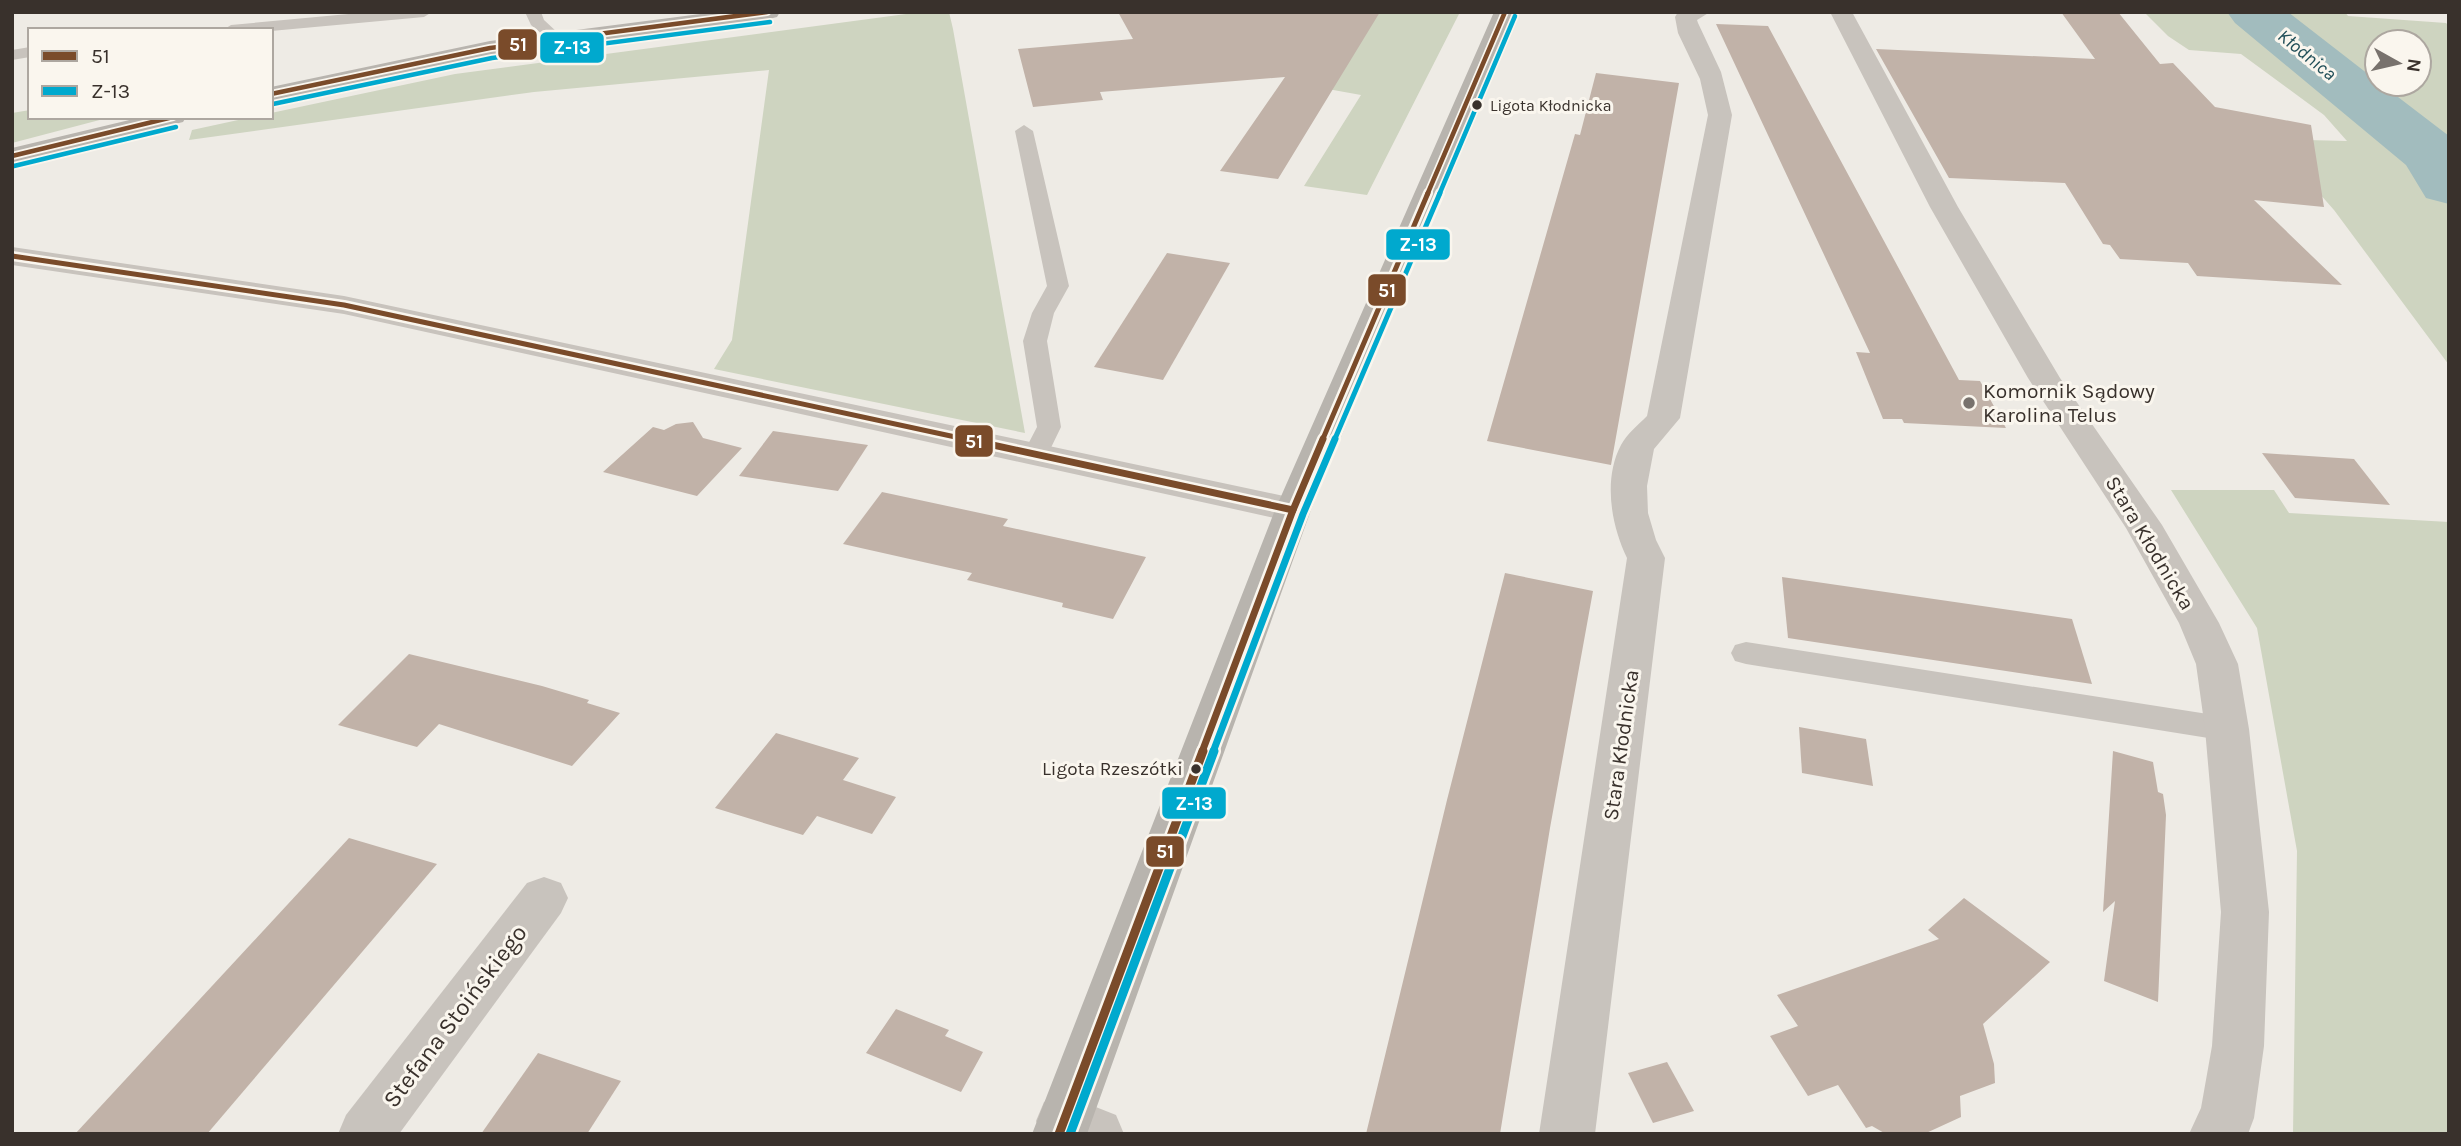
<svg xmlns="http://www.w3.org/2000/svg" width="2461" height="1146" font-family="Karla,sans-serif">
  <style>
    .green { fill: #ced4c0; fill-rule: evenodd }
    .lines { fill: none; stroke-linecap: round; stroke-linejoin: round }
    .river { fill: #a2bcbe; fill-rule: evenodd }
    .building { fill: #c1b2a8 }
    .lane { fill: #c8c3bd; fill-rule: evenodd }
    .street { fill: #c8c3bd; fill-rule: evenodd }
    .secondary { fill: #b8b4ae; fill-rule: evenodd }
    .bus-1-far3-casing { stroke: #faf6ee; stroke-width: 8 }
    .bus-1-far2-casing { stroke: #faf6ee; stroke-width: 10 }
    .bus-1-far1-casing { stroke: #faf6ee; stroke-width: 12 }
    .bus-1-casing { stroke: #faf6ee; stroke-width: 14 }
    .bus-2-far3-casing { stroke: #faf6ee; stroke-width: 8 }
    .bus-2-far2-casing { stroke: #faf6ee; stroke-width: 10 }
    .bus-2-far1-casing { stroke: #faf6ee; stroke-width: 12 }
    .bus-2-casing { stroke: #faf6ee; stroke-width: 14 }
    .bus-1-far3 { stroke: #7a4b2a; stroke-width: 4.5 }
    .bus-1-far2 { stroke: #7a4b2a; stroke-width: 5 }
    .bus-1-far1 { stroke: #7a4b2a; stroke-width: 7 }
    .bus-1 { stroke: #7a4b2a; stroke-width: 9 }
    .bus-2-far3 { stroke: #00a9ce; stroke-width: 4.5 }
    .bus-2-far2 { stroke: #00a9ce; stroke-width: 5 }
    .bus-2-far1 { stroke: #00a9ce; stroke-width: 7 }
    .bus-2 { stroke: #00a9ce; stroke-width: 9 }
    .bus-dot { fill: #39312c; stroke: #faf6ee; stroke-width: 2.5 }
    .poi-dot { fill: #78726d; stroke: #faf6ee; stroke-width: 2.5 }
    .labels { text-anchor: middle; dominant-baseline: central; stroke-width: 6; stroke-linejoin: round; paint-order: stroke }
    .far-bus-label { font-size: 16px; fill: #39312c; stroke: #faf6ee; text-anchor: start }
    .far-water-label { font-size: 19px; font-style: italic; fill: #235059; stroke: #faf6ee }
    .bus-label { font-size: 19px; fill: #39312c; stroke: #faf6ee; text-anchor: end }
    .poi-label { font-size: 21px; fill: #39312c; stroke: #faf6ee; text-anchor: start }
    .street-label { font-size: 21px; fill: #39312c; stroke: #faf6ee }
    .near-street-label { font-size: 24px; fill: #39312c; stroke: #faf6ee }
    .line-badge { stroke: #faf6ee; stroke-width: 2.5 }
    .badge-label { font-size: 19px; text-anchor: middle; font-weight: bold; fill: #fff }
  </style>
  <rect width="100%" height="100%" fill="#eeebe5"/>
  <g class="green">
    <polygon points="921,12 949,12 953,29 1025,433 714,369 732,340 769,70 534,92 189,140 192,130 252,117 271,117 271,113 455,74"/>
    <polygon points="1270,12 1460,12 1367,195 1304,186 1361,95 1300,84"/>
    <path d="M2144,12H2345L2348,16L2446,23L2449,26V365L2334,210L2304,176L2260,139L2347,141L2324,115L2241,54L2189,50L2168,36ZM2377,42H2419V84H2377Z"/>
    <polygon points="30,110 30,117 111,117 12,143 12,113"/>
    <polygon points="2171,490 2274,490 2289,513 2449,522 2449,1134 2293,1134 2297,851 2257,628"/>
  </g>
  <g class="lines">
    <polygon class="river" points="2227,12 2288,12 2377,81 2377,84 2381,84 2449,136 2449,204 2426,198 2406,165 2235,23"/>
  </g>
  <g class="building">
    <polygon points="1118,12 1380,12 1278,179 1220,171 1285,77 1100,92 1103,100 1033,107 1018,49 1133,39"/>
    <polygon points="2061,12 2118,12 2160,64 2173,63 2215,107 2311,125 2324,207 2254,200 2342,285 2197,276 2188,263 2120,259 2110,245 2103,244 2065,183 1949,178 1876,49 2095,59"/>
    <polygon points="1716,24 1768,26 1959,380 1980,381 2006,428 1904,423 1902,419 1883,419 1856,352 1870,353"/>
    <polygon points="1596,73 1679,83 1611,465 1487,441 1575,134 1580,135"/>
    <polygon points="1167,253 1230,263 1163,380 1094,367"/>
    <polygon points="693,422 703,438 742,448 697,496 603,472 653,427 664,430 676,424"/>
    <polygon points="773,431 868,445 838,491 739,476"/>
    <polygon points="2262,453 2354,459 2390,505 2295,498"/>
    <polygon points="882,492 1008,519 1003,526 1146,557 1113,619 1062,607 1063,603 967,580 972,573 843,544"/>
    <polygon points="1505,573 1593,591 1550,828 1500,1134 1366,1134 1447,800"/>
    <polygon points="1782,577 2072,619 2092,684 1788,638"/>
    <polygon points="409,654 542,686 589,700 587,703 620,713 572,766 439,724 417,747 338,725"/>
    <polygon points="1799,727 1866,739 1873,786 1802,773"/>
    <polygon points="776,733 859,758 843,780 896,797 872,834 817,816 803,835 715,808"/>
    <polygon points="2113,751 2153,762 2158,792 2163,794 2166,815 2158,1002 2104,981 2115,901 2103,912"/>
    <polygon points="349,838 437,864 207,1134 75,1134"/>
    <polygon points="1964,898 2050,962 1983,1024 1994,1064 1995,1083 1960,1096 1961,1117 1924,1134 1886,1134 1872,1126 1866,1128 1838,1085 1808,1096 1770,1036 1798,1026 1777,995 1939,939 1928,930"/>
    <polygon points="896,1009 949,1030 945,1036 983,1052 961,1092 866,1053"/>
    <polygon points="538,1053 621,1081 587,1134 481,1134"/>
    <polygon points="1667,1062 1694,1111 1653,1123 1628,1073"/>
  </g>
  <g class="lines">
    <g class="lane">
      <polygon points="370,12 432,12 424,17 271,31 223,30 231,25"/>
      <polygon points="525,12 541,12 544,20 558,33 556,44 544,44 542,34 531,25"/>
      <polygon points="30,47 30,57 12,60 12,50"/>
      <polygon points="1024,125 1033,131 1069,286 1054,313 1047,341 1061,427 1045,460 1036,462 1027,460 1023,454 1037,427 1023,341 1032,313 1047,286 1015,131"/>
      <polygon points="1746,642 2227,717 2238,720 2243,729 2238,738 2227,741 1746,664 1735,661 1731,653 1735,645"/>
    </g>
    <g class="street">
      <path d="M1678,12H1710L1697,20L1698,23L1721,72L1732,115L1680,418L1654,449L1647,486L1648,513L1656,540L1665,558L1595,1134H1539L1627,558C1611,525 1603,479 1621,445C1627,434 1638,425 1647,416L1708,115L1700,79L1678,33L1675,17Z"/>
      <polygon points="1830,12 1852,12 1958,207 2060,378 2162,525 2219,623 2238,664 2249,729 2269,912 2264,1046 2254,1118 2248,1134 2189,1134 2201,1108 2212,1046 2221,912 2205,729 2196,664 2179,623 2126,528 2028,378 1930,207"/>
      <polygon points="12,247 344,296 1293,498 1306,501 1311,510 1306,519 1293,522 344,314 12,265"/>
      <polygon points="544,877 561,883 568,898 561,913 399,1134 338,1134 346,1115 527,883"/>
      <polygon points="1063,1094 1116,1115 1124,1134 1041,1134 1036,1121 1044,1102"/>
    </g>
    <g class="secondary">
      <polygon points="716,12 780,12 777,17 769,19 490,55 271,101 271,87 490,41"/>
      <polygon points="1494,12 1516,12 1311,510 1087,1134 1032,1134 1275,510"/>
      <polygon points="142,117 186,117 183,122 12,164 12,148"/>
    </g>
    <defs>
      <g id="bus-1-far3">
        <polyline points="271,94 490,48 767,12"/>
        <polyline points="12,156 173,117"/>
        <polyline points="1427,195 1505,12"/>
      </g>
      <g id="bus-1-far2">
        <polyline points="12,256 344,305 974,441"/>
        <polyline points="1322,441 1428,193"/>
      </g>
      <g id="bus-1-far1">
        <polyline points="965,439 1293,510"/>
        <polyline points="1202,752 1293,510 1323,439"/>
      </g>
      <polyline id="bus-1" points="1059,1134 1203,751"/>
      <g id="bus-2-far3">
        <polyline points="273,104 492,58 770,22"/>
        <polyline points="14,166 176,127"/>
        <polyline points="1439,195 1515,16"/>
      </g>
      <polyline id="bus-2-far2" points="1334,441 1440,193"/>
      <polyline id="bus-2-far1" points="1213,752 1303,514 1335,439"/>
      <polyline id="bus-2" points="1070,1134 1214,751"/>
    </defs>
    <use href="#bus-1-far3" class="bus-1-far3-casing"/>
    <use href="#bus-1-far2" class="bus-1-far2-casing"/>
    <use href="#bus-1-far1" class="bus-1-far1-casing"/>
    <use href="#bus-1" class="bus-1-casing"/>
    <use href="#bus-2-far3" class="bus-2-far3-casing"/>
    <use href="#bus-2-far2" class="bus-2-far2-casing"/>
    <use href="#bus-2-far1" class="bus-2-far1-casing"/>
    <use href="#bus-2" class="bus-2-casing"/>
    <use href="#bus-1-far3" class="bus-1-far3"/>
    <use href="#bus-1-far2" class="bus-1-far2"/>
    <use href="#bus-1-far1" class="bus-1-far1"/>
    <use href="#bus-1" class="bus-1"/>
    <use href="#bus-2-far3" class="bus-2-far3"/>
    <use href="#bus-2-far2" class="bus-2-far2"/>
    <use href="#bus-2-far1" class="bus-2-far1"/>
    <use href="#bus-2" class="bus-2"/>
  </g>
  <g class="bus-dot">
    <circle cx="1477" cy="105" r="6"/>
    <circle cx="1196" cy="769" r="6"/>
  </g>
  <circle class="poi-dot" cx="1969" cy="403" r="7"/>
  <g class="labels">
    <g class="far-bus-label">
      <text x="1490" y="105">Ligota Kłodnicka</text>
    </g>
    <g class="far-water-label">
      <text transform="translate(2307 55) rotate(39)">Kłodnica</text>
    </g>
    <g class="bus-label">
      <text x="1183" y="769">Ligota Rzeszótki</text>
    </g>
    <g class="poi-label">
      <text x="1983" y="391">Komornik Sądowy<tspan x="1983" dy="24">Karolina Telus</tspan></text>
    </g>
    <g class="street-label">
      <text transform="translate(2150 543) rotate(59)">Stara Kłodnicka</text>
      <text transform="translate(1621 745) rotate(-82)">Stara Kłodnicka</text>
    </g>
    <g class="near-street-label">
      <text transform="translate(455 1016) rotate(-53)">Stefana Stoińskiego</text>
    </g>
  </g>
  <g class="line-badge">
    <rect x="497" y="28" width="41" height="33" rx="7" fill="#7a4b2a"/>
    <rect x="539" y="31" width="66" height="33" rx="7" fill="#00a9ce"/>
    <rect x="1385" y="228" width="66" height="33" rx="7" fill="#00a9ce"/>
    <rect x="1367" y="273" width="40" height="34" rx="7" fill="#7a4b2a"/>
    <rect x="954" y="424" width="40" height="34" rx="7" fill="#7a4b2a"/>
    <rect x="1161" y="786" width="66" height="34" rx="7" fill="#00a9ce"/>
    <rect x="1145" y="835" width="40" height="33" rx="7" fill="#7a4b2a"/>
  </g>
  <g class="badge-label">
    <text x="518" y="51">51</text>
    <text x="572" y="54">Z-13</text>
    <text x="1418" y="251">Z-13</text>
    <text x="1387" y="297">51</text>
    <text x="974" y="448">51</text>
    <text x="1194" y="810">Z-13</text>
    <text x="1165" y="858">51</text>
  </g>
  <rect width="2461" height="1146" fill="none" stroke="#39312c" stroke-width="28"/>
  <rect x="28" y="28" width="245" height="91" fill="#faf6ee" stroke="#ada7a0" stroke-width="2"/>
  <rect x="42" y="51" width="35" height="10" fill="#7a4b2a" stroke="#ada7a0" stroke-width="2"/>
  <text x="91" y="63" font-size="21" fill="#39312c">51</text>
  <rect x="42" y="86" width="35" height="10" fill="#00a9ce" stroke="#ada7a0" stroke-width="2"/>
  <text x="91" y="98" font-size="21" fill="#39312c">Z-13</text>
  <g transform="translate(2398 63) rotate(98)"><circle r="33" fill="#faf6ee" stroke="#ada7a0" stroke-width="2"/>
  <path d="M0-5L12 26L0 18L-12 26Z" fill="#78726d"/>
  <text y="-10" font-size="19" font-weight="bold" text-anchor="middle" fill="#39312c">N</text>
  </g>
</svg>
